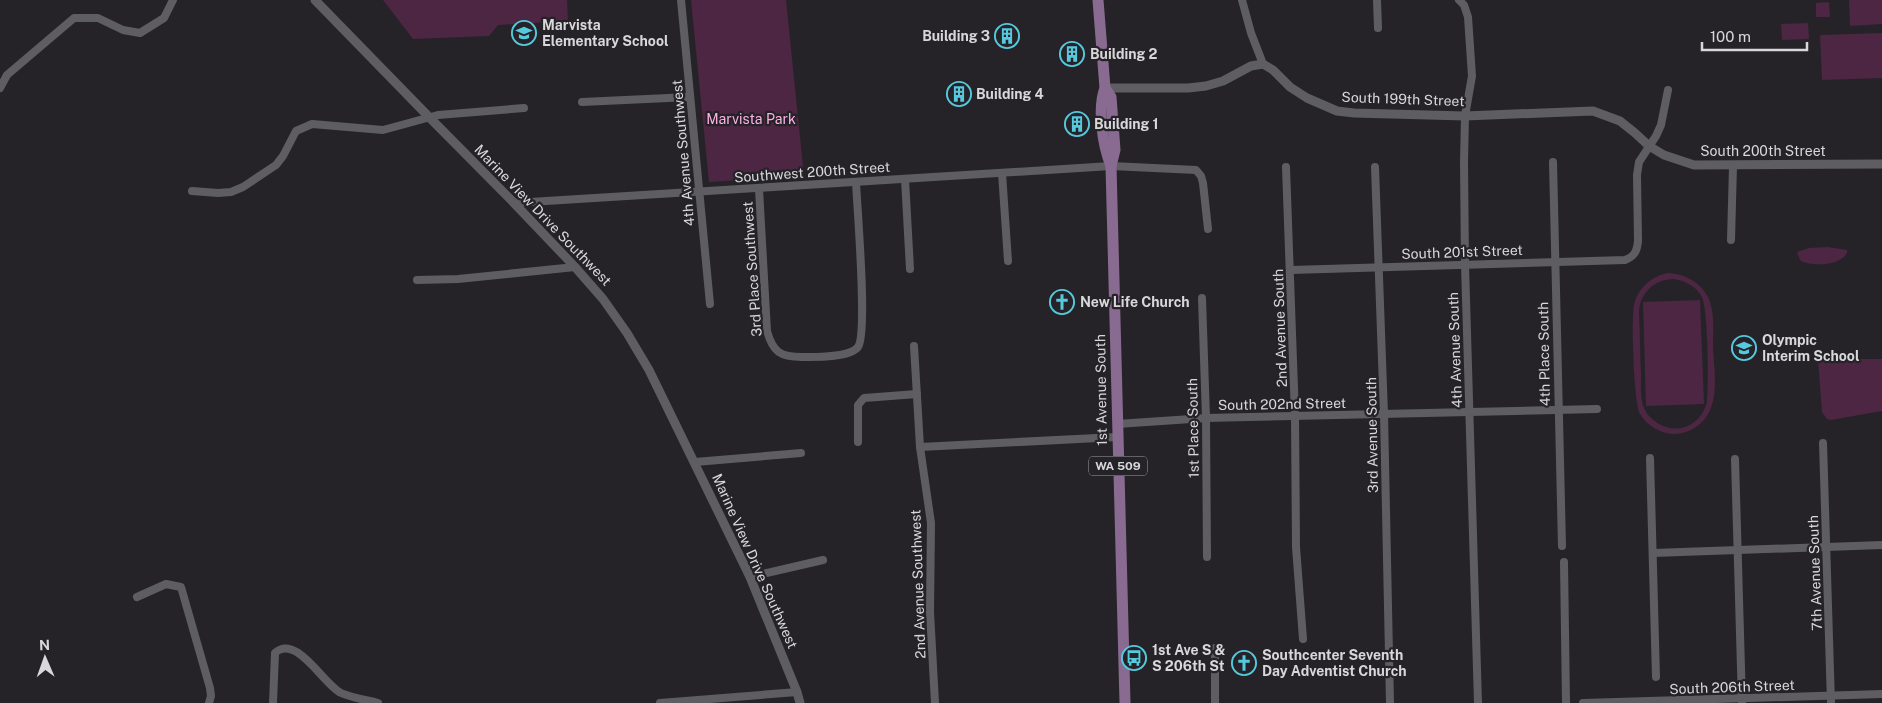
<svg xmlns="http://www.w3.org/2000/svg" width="1882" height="703" font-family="'Public Sans',sans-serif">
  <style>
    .green { fill: #4c2642; fill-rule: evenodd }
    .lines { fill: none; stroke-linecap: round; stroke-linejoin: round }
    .minor { stroke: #5e5d62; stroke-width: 8 }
    .tertiary { stroke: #5e5d62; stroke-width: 9 }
    .primary { stroke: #896b91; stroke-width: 11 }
    .labels { text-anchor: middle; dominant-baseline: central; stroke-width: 4.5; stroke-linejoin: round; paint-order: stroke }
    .shield { fill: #252328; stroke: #a2a1a5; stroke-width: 1 }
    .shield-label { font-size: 12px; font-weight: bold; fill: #d8d7da }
    .poi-label { font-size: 14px; font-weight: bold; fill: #d8d7da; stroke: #252328; text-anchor: start }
    .street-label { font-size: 14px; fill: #d8d7da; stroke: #252328 }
    .park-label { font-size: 14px; fill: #fdb0e6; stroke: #252328 }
  </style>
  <rect width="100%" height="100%" fill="#252328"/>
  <g class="green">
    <polygon points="383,0 567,0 568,21 498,25 489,36 413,39"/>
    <polygon points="691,0 786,0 804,176 709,182"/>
    <polygon points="1849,0 1882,0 1882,24 1850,26"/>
    <polygon points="1829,2 1830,17 1816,17 1816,3"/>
    <polygon points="1808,23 1809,39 1782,40 1781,24"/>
    <polygon points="1882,33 1882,78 1822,80 1820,35"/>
    <path d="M1828,247L1847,250V253C1839,266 1816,266 1803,262L1800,260L1797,252L1809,248Z"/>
    <path d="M1668,273C1685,274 1700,282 1708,297C1715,311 1713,331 1713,346C1714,373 1722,410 1696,427C1690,431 1682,434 1675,434C1661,434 1647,426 1640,414C1634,403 1631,319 1634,305C1635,300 1637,295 1640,291C1647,281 1657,275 1668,273ZM1674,279C1685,281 1696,286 1702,297C1708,311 1709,384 1707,402C1704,414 1695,425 1682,428C1667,431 1650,422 1644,408C1640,398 1641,385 1641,374C1640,353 1640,333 1639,312C1640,293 1654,279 1674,279Z"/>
    <polygon points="1700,300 1704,404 1646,406 1643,302"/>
    <polygon points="1818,359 1882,359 1882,411 1831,420 1827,419 1822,412"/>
  </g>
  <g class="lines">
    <g class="minor">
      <polyline points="681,0 710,304"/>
      <polyline points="1242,0 1251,33 1263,64"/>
      <polyline points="1377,0 1378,28"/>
      <polyline points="1459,0 1464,5 1468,17 1472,76 1465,116 1464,162 1465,265 1478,703"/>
      <polyline points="0,88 7,75 74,18 98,18 123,30 140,33 164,18 173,0"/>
      <polyline points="582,102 690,97"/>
      <polyline points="1553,162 1562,546"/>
      <polyline points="1286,167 1295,416 1296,547 1303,639"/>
      <polyline points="1375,167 1384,414 1390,703"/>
      <polyline points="1002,173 1008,261"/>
      <polyline points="905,179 910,269"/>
      <path d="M759,189L767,331C773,352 780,357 802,357C816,357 849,358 858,347C868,333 857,207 856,182"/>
      <polyline points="192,191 218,193 231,192 243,187 276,165 283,156 296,131 312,124 383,130 438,115 524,108"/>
      <polyline points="514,203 1111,166 1196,170 1201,176 1203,183 1208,229"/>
      <polyline points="1731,240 1733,166"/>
      <path d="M1291,270L1625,260C1635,256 1637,251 1638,241L1637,175L1639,162L1656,136L1661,125L1668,90"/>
      <polyline points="417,280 458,279 575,267"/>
      <polyline points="1202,298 1206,418 1207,557"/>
      <polyline points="914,346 920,447 931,523 930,612 935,703"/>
      <polyline points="1117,424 1206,418 1597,409"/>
      <polyline points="858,442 858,405 864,398 917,394"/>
      <polyline points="1823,443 1831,703"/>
      <polyline points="920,447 1117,437"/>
      <polyline points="1650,458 1656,677"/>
      <polyline points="1735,459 1742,703"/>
      <polyline points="695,462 801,453"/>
      <polyline points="1653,553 1882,545"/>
      <polyline points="1564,562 1566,703"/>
      <polyline points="750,577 823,560"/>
      <polyline points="137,597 166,584 181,587 210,688 211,696 209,703"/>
      <polyline points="1215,648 1215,703"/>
      <path d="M273,703L275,653C296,633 324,685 341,693C352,698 367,700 378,703"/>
      <polyline points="660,703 797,692"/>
      <polyline points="1583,703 1882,694"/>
    </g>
    <g class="tertiary">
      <polyline points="315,0 429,117 514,203 575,267 603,299 627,333 649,370 750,577 797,692 800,703"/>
      <polyline points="1105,88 1188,88 1206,86 1223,81 1251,66 1263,64 1273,70 1290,87 1307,98 1337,111 1354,113 1465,116 1593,111 1620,121 1635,133 1649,146 1664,155 1694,165 1882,164"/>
    </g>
    <g class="primary">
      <path d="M1098,0L1105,88C1097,109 1103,146 1111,166"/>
      <polyline points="1105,88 1111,97 1115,150 1111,166 1125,703"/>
    </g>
  </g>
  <defs>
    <symbol id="school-ring" viewBox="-11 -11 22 22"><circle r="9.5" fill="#252328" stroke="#55cadf" stroke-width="1.5"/><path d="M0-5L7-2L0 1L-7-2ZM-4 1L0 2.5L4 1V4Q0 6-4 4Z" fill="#55cadf"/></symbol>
    <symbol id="building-ring" viewBox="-11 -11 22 22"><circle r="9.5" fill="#252328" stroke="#55cadf" stroke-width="1.5"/><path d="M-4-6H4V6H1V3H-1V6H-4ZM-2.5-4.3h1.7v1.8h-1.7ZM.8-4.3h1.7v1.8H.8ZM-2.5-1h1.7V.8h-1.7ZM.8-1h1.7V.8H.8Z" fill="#55cadf"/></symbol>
    <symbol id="church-ring" viewBox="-11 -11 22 22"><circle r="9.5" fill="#252328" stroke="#55cadf" stroke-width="1.5"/><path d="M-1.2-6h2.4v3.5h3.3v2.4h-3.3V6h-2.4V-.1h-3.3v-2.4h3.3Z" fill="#55cadf"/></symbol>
    <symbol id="bus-ring" viewBox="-11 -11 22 22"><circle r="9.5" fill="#252328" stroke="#55cadf" stroke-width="1.5"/><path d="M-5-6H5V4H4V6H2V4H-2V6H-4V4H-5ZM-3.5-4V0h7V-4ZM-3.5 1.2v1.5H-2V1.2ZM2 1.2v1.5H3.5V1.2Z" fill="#55cadf"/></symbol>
  </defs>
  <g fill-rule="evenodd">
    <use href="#school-ring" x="510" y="19" width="28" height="28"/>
    <use href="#building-ring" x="993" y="22" width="28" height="28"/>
    <use href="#building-ring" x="1058" y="40" width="28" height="28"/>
    <use href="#building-ring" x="945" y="80" width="28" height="28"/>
    <use href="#building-ring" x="1063" y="110" width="28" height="28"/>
    <use href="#church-ring" x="1048" y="288" width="28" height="28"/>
    <use href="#school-ring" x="1730" y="334" width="28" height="28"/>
    <use href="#bus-ring" x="1120" y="644" width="28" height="28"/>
    <use href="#church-ring" x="1230" y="649" width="28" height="28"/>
  </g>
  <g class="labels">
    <rect class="shield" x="1089" y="456.5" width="58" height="19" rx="4"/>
    <g class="shield-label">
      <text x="1118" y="466">WA 509</text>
    </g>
    <g class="poi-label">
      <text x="542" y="25">Marvista<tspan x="542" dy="16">Elementary School</tspan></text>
      <text x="990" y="36" text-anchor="end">Building 3</text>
      <text x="1090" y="54">Building 2</text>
      <text x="976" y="94">Building 4</text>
      <text x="1094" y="124">Building 1</text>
      <text x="1080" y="302">New Life Church</text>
      <text x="1762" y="340">Olympic<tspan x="1762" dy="16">Interim School</tspan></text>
      <text x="1152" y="650">1st Ave S &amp;<tspan x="1152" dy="16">S 206th St</tspan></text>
      <text x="1262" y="655">Southcenter Seventh<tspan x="1262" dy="16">Day Adventist Church</tspan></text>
    </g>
    <g class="street-label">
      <text transform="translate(1403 99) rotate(2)">South 199th Street</text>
      <text x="1763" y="151">South 200th Street</text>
      <text transform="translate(683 153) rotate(-95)">4th Avenue Southwest</text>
      <text transform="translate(812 172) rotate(-4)">Southwest 200th Street</text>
      <text transform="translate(543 215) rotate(46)">Marine View Drive Southwest</text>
      <text transform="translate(1462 252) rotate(-2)">South 201st Street</text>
      <text transform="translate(752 269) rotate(-94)">3rd Place Southwest</text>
      <text transform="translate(1280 328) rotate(-92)">2nd Avenue South</text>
      <text transform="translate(1455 350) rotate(-92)">4th Avenue South</text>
      <text transform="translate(1544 354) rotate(-91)">4th Place South</text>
      <text transform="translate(1101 390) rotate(-91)">1st Avenue South</text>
      <text transform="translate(1282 404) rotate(-1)">South 202nd Street</text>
      <text transform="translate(1193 428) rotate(-91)">1st Place South</text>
      <text transform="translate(1372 435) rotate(-91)">3rd Avenue South</text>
      <text transform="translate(755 561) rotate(66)">Marine View Drive Southwest</text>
      <text transform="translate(1815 573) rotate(-92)">7th Avenue South</text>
      <text transform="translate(918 584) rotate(-92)">2nd Avenue Southwest</text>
      <text transform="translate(1732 687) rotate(-2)">South 206th Street</text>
    </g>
    <g class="park-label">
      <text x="751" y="119">Marvista Park</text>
    </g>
  </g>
  <g transform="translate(45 658) rotate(358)" stroke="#252328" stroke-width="4" paint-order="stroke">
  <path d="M0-4L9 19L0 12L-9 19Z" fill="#d8d7da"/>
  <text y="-8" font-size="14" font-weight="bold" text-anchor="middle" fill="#d8d7da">N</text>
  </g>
  <path d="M1702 42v8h105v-8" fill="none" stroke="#d8d7da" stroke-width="2.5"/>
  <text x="1710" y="42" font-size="15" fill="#d8d7da" stroke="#252328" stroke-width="4" paint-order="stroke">100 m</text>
</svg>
